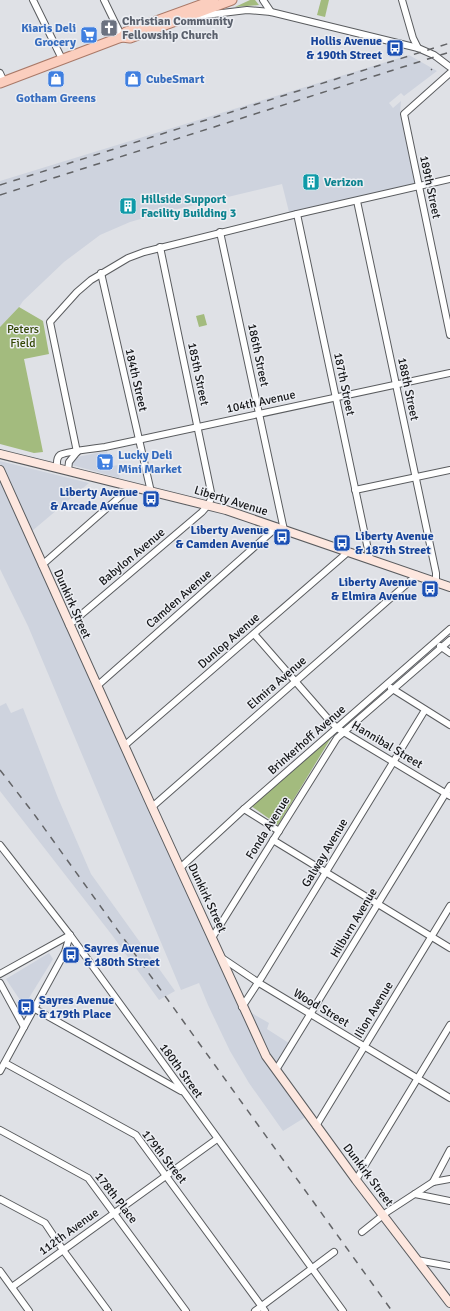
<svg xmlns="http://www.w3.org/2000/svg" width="450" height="1311" font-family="Signika,sans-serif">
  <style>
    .built { fill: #ced3de }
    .green { fill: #a3bb7e }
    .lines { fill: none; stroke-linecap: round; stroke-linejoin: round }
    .street-casing { stroke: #5a5c5f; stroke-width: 8 }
    .secondary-casing { stroke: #5a5c5f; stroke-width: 10 }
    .primary-casing { stroke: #a97968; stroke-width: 11 }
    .street { stroke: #fff; stroke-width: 6 }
    .secondary { stroke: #fde7df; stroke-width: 8 }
    .primary { stroke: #fbcebe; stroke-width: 9 }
    .rail { stroke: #636467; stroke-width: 1.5; stroke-dasharray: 7 7; stroke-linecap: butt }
    .labels { text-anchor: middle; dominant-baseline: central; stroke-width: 3; stroke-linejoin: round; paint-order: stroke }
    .worship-label { font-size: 12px; font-weight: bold; fill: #5b616d; stroke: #eceef3; text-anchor: start }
    .shop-label { font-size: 12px; font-weight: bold; fill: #366cbe; stroke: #eceef3; text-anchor: start }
    .transit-label { font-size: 12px; font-weight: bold; fill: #164399; stroke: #eceef3; text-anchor: end }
    .culture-label { font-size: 12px; font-weight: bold; fill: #0d838f; stroke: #eceef3; text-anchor: start }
    .street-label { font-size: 12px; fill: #151618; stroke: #eceef3 }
    .park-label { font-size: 12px; fill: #334705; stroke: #eceef3 }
  </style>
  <rect width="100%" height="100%" fill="#dfe1e6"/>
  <g class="built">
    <polygon points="409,55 437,71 404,96 401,93 389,103 393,108 401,101 400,113 415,184 289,212 282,184 165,212 130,222 100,235 64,262 23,301 19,307 0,327 0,181"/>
    <polygon points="107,451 111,466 119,465 120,474 119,478 72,465 77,457"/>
    <polygon points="0,461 89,483 32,531 226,959 248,1011 269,1023 267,1029 295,1047 281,1070 312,1113 283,1131 249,1083 230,1051 208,1005 199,983 181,990 28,626 0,569"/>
    <polygon points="6,703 11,713 23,708 58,798 91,874 175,991 159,1000 112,935 0,791 0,706"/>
    <polygon points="49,953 53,959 24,1006 6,979"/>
  </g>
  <g class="green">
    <polygon points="250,0 255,0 259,5 235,7"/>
    <polygon points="321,0 329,0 325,17 317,15"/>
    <polygon points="19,307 43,321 49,354 24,359 43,452 34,453 0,444 0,327"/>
    <polygon points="204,314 207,325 199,327 196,316"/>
    <polygon points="334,733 278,825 251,806"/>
  </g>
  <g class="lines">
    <defs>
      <g id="street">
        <polyline points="33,0 62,59"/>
        <polyline points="104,0 122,37"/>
        <polyline points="263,0 271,12"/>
        <polyline points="402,0 413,38 418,48"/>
        <polyline points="197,16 247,10 271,12 418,48 434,55 450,67"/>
        <polyline points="0,73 4,82"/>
        <polyline points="450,73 404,114 450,335"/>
        <polyline points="357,201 436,573 436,582"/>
        <polyline points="297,214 370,559"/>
        <polyline points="220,232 284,530"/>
        <polyline points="101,273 151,492"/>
        <polyline points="77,452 50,322 77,292 91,280 128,258 144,252 297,214 450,179"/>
        <path d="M57,467C57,463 56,458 60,455C65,452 97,448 105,447L450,373"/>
        <polyline points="68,470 69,462 77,452"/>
        <polyline points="355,490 450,470"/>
        <polyline points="42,565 131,487"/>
        <polyline points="69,625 202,512 208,505 212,497 160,247"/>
        <polyline points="254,634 329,720 337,728 450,796"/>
        <polyline points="440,646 450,653"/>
        <polyline points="97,686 277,527"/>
        <polyline points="391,688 450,725"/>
        <polyline points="124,746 348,552"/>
        <polyline points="152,807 417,575"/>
        <polyline points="244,809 279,831"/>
        <polyline points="273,840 450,948"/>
        <polyline points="0,845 70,935 343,1311"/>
        <polyline points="180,868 244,809 450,629"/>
        <polyline points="212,938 337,738 450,640"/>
        <polyline points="222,958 259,983 450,1098"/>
        <polyline points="0,974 70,935"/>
        <polyline points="0,983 24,1027"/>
        <polyline points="242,1007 263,975 425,710"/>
        <polyline points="35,1009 181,1091"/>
        <polyline points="5,1063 136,1135 265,1311"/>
        <polyline points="276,1070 450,786"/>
        <polyline points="0,1071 65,952 70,935"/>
        <polyline points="316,1126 450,906"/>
        <polyline points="0,1130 88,1178 186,1311"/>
        <polyline points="356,1180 450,1025"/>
        <polyline points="433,1182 450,1150"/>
        <polyline points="415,1194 450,1201"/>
        <polyline points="0,1199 45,1223 63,1250 108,1311"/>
        <polyline points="362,1232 387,1212 433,1182 450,1179"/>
        <polyline points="417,1260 450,1266"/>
        <polyline points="0,1271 29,1311"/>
        <polyline points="12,1287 217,1139"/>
        <polyline points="255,1311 334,1252"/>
      </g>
      <g id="secondary">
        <polyline points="0,454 226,510 450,587"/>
        <polyline points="0,470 152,807 266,1056 356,1180 450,1303"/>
      </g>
      <g id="primary">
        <polyline points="122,37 130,38 232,0"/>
        <polyline points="0,83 116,39 122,37 126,32 214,0"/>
      </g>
    </defs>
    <use href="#street" class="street-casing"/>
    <use href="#secondary" class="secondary-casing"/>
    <use href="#primary" class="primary-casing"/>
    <use href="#street" class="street"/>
    <use href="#secondary" class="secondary"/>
    <use href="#primary" class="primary"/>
    <g class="rail">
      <polyline points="431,70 432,69"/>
      <polyline points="0,185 450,43"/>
      <polyline points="0,195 450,52"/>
      <polyline points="0,770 34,814 392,1311"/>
    </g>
  </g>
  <defs>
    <symbol id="church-square" viewBox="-11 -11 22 22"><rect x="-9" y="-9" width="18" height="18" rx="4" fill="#6b7280" stroke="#eceef3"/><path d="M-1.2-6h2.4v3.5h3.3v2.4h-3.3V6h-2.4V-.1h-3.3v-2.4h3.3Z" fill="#fff"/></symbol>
    <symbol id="supermarket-square" viewBox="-11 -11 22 22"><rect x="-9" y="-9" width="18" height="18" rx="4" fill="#3f7fe0" stroke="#eceef3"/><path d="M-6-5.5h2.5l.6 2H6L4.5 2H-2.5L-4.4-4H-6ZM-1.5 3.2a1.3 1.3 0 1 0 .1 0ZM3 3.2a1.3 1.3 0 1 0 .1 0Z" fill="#fff"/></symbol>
    <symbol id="bus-square" viewBox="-11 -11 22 22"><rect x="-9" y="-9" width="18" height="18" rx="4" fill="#1a4fb4" stroke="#eceef3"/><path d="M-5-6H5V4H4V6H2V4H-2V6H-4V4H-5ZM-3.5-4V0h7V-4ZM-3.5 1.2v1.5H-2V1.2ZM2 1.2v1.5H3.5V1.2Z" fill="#fff"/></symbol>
    <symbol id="shop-square" viewBox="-11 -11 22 22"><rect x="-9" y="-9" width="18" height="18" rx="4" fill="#3f7fe0" stroke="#eceef3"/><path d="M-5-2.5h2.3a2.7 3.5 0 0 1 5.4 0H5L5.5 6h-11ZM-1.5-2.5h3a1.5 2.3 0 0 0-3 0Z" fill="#fff"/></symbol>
    <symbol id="building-square" viewBox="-11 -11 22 22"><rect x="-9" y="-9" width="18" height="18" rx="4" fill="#0f9aa8" stroke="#eceef3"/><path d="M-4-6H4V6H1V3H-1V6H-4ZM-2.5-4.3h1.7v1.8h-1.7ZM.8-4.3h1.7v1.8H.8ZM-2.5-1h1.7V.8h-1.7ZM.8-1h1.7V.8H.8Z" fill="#fff"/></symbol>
  </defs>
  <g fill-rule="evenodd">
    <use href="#church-square" x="99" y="18" width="20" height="20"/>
    <use href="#supermarket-square" x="79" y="25" width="20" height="20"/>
    <use href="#bus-square" x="385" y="38" width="20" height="20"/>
    <use href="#shop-square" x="46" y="69" width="20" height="20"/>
    <use href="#shop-square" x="123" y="69" width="20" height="20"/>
    <use href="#building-square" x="301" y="172" width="20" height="20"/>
    <use href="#building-square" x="118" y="196" width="20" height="20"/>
    <use href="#supermarket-square" x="95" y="452" width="20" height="20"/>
    <use href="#bus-square" x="141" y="489" width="20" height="20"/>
    <use href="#bus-square" x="272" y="527" width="20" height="20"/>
    <use href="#bus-square" x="332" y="533" width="20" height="20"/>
    <use href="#bus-square" x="420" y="579" width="20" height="20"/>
    <use href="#bus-square" x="61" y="945" width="20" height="20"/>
    <use href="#bus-square" x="16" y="997" width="20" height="20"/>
  </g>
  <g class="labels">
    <g class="worship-label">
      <text x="122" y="21">Christian Community<tspan x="122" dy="14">Fellowship Church</tspan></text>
    </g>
    <g class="shop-label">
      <text x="76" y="28" text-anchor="end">Kiaris Deli<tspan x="76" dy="14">Grocery</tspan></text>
      <text x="146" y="79">CubeSmart</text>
      <text x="56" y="98" text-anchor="middle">Gotham Greens</text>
      <text x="118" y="455">Lucky Deli<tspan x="118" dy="14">Mini Market</tspan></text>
    </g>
    <g class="transit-label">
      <text x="382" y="41">Hollis Avenue<tspan x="382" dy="14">&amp; 190th Street</tspan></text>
      <text x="138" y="492">Liberty Avenue<tspan x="138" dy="14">&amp; Arcade Avenue</tspan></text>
      <text x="269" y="530">Liberty Avenue<tspan x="269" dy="14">&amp; Camden Avenue</tspan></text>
      <text x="355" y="536" text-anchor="start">Liberty Avenue<tspan x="355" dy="14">&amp; 187th Street</tspan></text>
      <text x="417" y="582">Liberty Avenue<tspan x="417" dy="14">&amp; Elmira Avenue</tspan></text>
      <text x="84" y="948" text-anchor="start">Sayres Avenue<tspan x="84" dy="14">&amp; 180th Street</tspan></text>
      <text x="39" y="1000" text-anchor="start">Sayres Avenue<tspan x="39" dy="14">&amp; 179th Place</tspan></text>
    </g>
    <g class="culture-label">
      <text x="324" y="182">Verizon</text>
      <text x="141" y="199">Hillside Support<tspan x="141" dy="14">Facility Building 3</tspan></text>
    </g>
    <g class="street-label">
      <text transform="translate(430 187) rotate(78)">189th Street</text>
      <text transform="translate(258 355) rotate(78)">186th Street</text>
      <text transform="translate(198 374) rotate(78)">185th Street</text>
      <text transform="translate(136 380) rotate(77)">184th Street</text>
      <text transform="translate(344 384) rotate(78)">187th Street</text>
      <text transform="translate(408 389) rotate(78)">188th Street</text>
      <text transform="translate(261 402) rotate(-12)">104th Avenue</text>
      <text transform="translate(231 501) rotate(17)">Liberty Avenue</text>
      <text transform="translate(132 557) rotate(-40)">Babylon Avenue</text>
      <text transform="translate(179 599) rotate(-41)">Camden Avenue</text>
      <text transform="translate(72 604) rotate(66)">Dunkirk Street</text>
      <text transform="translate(229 641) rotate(-41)">Dunlop Avenue</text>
      <text transform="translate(277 683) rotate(-41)">Elmira Avenue</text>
      <text transform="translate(307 740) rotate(-41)">Brinkerhoff Avenue</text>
      <text transform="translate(387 745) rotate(31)">Hannibal Street</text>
      <text transform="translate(268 828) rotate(-58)">Fonda Avenue</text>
      <text transform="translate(325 853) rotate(-59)">Galway Avenue</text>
      <text transform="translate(207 898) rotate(65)">Dunkirk Street</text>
      <text transform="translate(354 923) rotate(-59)">Hilburn Avenue</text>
      <text transform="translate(321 1008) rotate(31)">Wood Street</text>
      <text transform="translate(374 1010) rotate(-59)">Ilion Avenue</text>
      <text transform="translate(181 1071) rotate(54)">180th Street</text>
      <text transform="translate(164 1157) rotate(52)">179th Street</text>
      <text transform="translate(368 1175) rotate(53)">Dunkirk Street</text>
      <text transform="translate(116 1198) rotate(52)">178th Place</text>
      <text transform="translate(69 1232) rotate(-36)">112th Avenue</text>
    </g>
    <g class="park-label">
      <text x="23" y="329">Peters<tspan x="23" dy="14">Field</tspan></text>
    </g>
  </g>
</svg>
